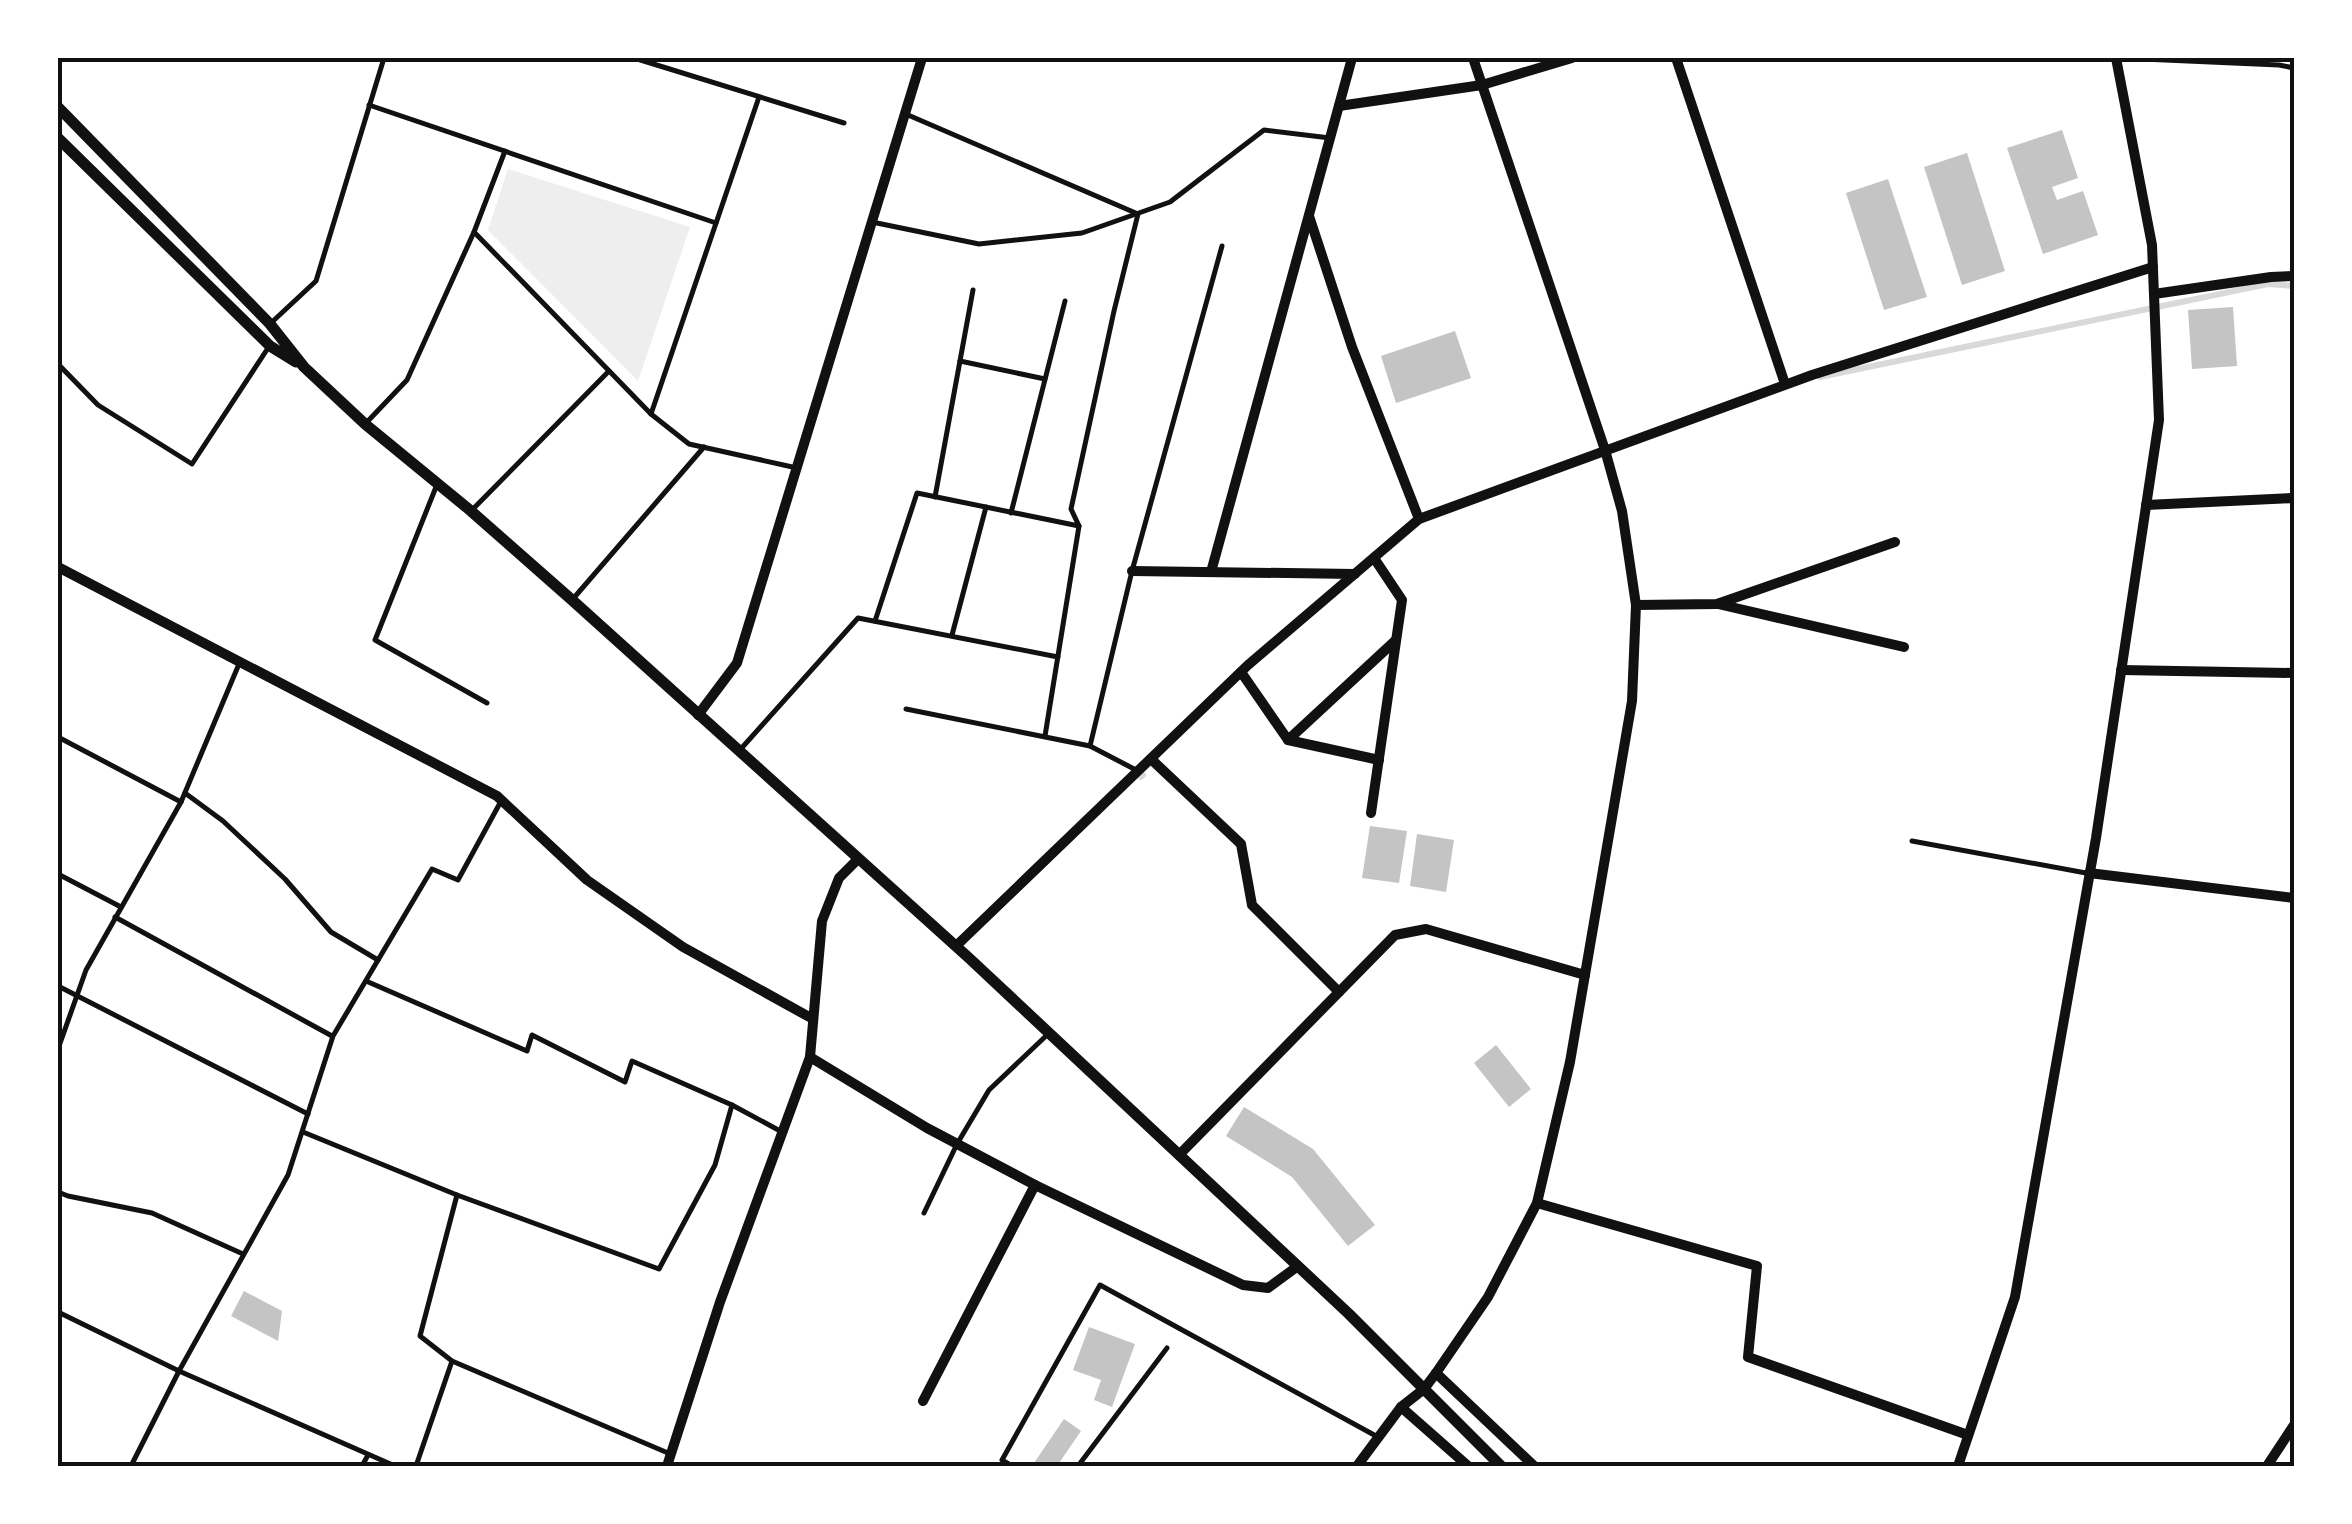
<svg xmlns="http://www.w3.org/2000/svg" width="2352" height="1524" font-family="'PT Sans Narrow',sans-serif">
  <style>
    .green { fill: #eee }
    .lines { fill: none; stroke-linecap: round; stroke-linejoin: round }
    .stream { stroke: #d9d9d9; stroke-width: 6 }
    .building { fill: #c4c4c4 }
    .service { stroke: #111; stroke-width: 5 }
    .minor { stroke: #111; stroke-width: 10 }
    .tertiary { stroke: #111; stroke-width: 11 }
    .neatline { fill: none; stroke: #111; stroke-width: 4 }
  </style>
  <rect width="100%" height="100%" fill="#fff"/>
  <polygon class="green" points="508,169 690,227 638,381 488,230"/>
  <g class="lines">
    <g class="stream">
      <polyline points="1820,377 2268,284 2294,286"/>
      <polyline points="1141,777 1143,775"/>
    </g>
  </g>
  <g class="building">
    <polygon points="2062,130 2078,178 2052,187 2057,200 2083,191 2098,235 2043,254 2007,148"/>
    <polygon points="1967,153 2005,271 1962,285 1924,167"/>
    <polygon points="1888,179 1927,297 1884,310 1846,193"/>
    <polygon points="2233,307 2237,366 2192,369 2188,310"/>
    <polygon points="1455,331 1471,378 1396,403 1381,356"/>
    <polygon points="1370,826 1407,831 1399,883 1362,878"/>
    <polygon points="1417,834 1454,840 1446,892 1410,886"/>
    <polygon points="1496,1045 1531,1089 1509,1107 1474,1063"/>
    <polygon points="1244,1107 1313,1149 1375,1225 1348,1246 1292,1177 1226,1136"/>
    <polygon points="244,1291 282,1311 278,1341 231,1316"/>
    <polygon points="1089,1327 1135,1344 1112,1407 1094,1400 1101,1380 1073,1370"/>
    <polygon points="1064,1419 1081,1431 1057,1466 1039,1466 1034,1463"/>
  </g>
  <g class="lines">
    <g class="service">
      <polyline points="634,58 844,123"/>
      <polyline points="2119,58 2279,65 2294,68"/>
      <polyline points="369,105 716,223"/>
      <polyline points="908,115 1138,214 1114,311 1071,509 1079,526 1045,736"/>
      <polyline points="872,222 979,244 1082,233 1170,202 1264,130 1330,138"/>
      <polyline points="474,232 651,414 689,444 797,468"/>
      <polyline points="272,322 316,281 384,58"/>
      <polyline points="960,361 1045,379"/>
      <polyline points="58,364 98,405 192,464 270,345"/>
      <polyline points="651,414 759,97"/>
      <polyline points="367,422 407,380 474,232 505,151"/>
      <polyline points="436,487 375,640 487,703"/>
      <polyline points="935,497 973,290"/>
      <polyline points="473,509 609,371"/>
      <polyline points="1011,513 1065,301"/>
      <polyline points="572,600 704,447"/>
      <polyline points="875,621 917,493 1079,526"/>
      <polyline points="952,635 986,507"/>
      <polyline points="906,709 1090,746 1138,771"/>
      <polyline points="58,737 181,802"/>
      <polyline points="1090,746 1132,571 1222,246"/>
      <polyline points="739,751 858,618 1058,657"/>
      <polyline points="185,793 223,821 285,879 331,932 378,960"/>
      <polyline points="1912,841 2086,873"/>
      <polyline points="58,874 121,907"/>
      <polyline points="115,917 332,1036"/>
      <polyline points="366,981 527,1051 532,1035 625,1082 632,1061 732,1105 782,1132"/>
      <polyline points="58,986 308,1114"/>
      <polyline points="58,1049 86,970 181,802 239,664"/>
      <polyline points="303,1132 457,1195 659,1269 715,1165 732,1105"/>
      <polyline points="58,1192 68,1196 152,1213 243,1254"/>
      <polyline points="457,1195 420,1336 452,1361 668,1453"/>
      <polyline points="924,1213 957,1144 989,1090 1047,1035"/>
      <polyline points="58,1312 179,1371 395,1466"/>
      <polyline points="131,1466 179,1371 288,1175 333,1036 432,869 458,880 500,803"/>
      <polyline points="362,1466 368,1455"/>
      <polyline points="416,1466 452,1361"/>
      <polyline points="1012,1466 1002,1460 1100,1285 1376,1436"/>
      <polyline points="1078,1466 1167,1348"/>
    </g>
    <g class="minor">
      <polyline points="1676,58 1785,384"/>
      <polyline points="1339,106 1482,85 1572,58"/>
      <polyline points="1309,216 1352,347 1419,519"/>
      <polyline points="2154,294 2271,277 2294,276"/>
      <polyline points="2146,505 2294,498"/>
      <polyline points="58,567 497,796 587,880 683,947 813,1019"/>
      <polyline points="1132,571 1355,574"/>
      <polyline points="1211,572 1352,58"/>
      <polyline points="1718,604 1904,647"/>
      <polyline points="1636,605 1717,604 1895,542"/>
      <polyline points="2121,670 2294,673"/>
      <polyline points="1241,672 1288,740 1396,640"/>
      <polyline points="698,715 737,663 922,58"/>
      <polyline points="1288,740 1379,760"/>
      <polyline points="1151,759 1241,844 1252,905 1339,992"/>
      <polyline points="1371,813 1402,600 1374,558"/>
      <polyline points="2089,873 2294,898"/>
      <polyline points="956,946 1248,665 1419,519 1812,375 2153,267"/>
      <polyline points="810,1057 927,1128 1035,1185 1243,1285 1268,1288 1298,1266"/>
      <polyline points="1179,1155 1395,935 1426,929 1585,975"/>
      <polyline points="1537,1203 1757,1266 1748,1357 1968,1435"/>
      <polyline points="1436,1373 1534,1466"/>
      <polyline points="923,1401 1035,1185"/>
      <polyline points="1401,1407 1468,1466"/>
      <polyline points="667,1466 720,1302 810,1057 822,921 839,878 858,859"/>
      <polyline points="1357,1466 1401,1407 1424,1389 1436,1373 1488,1297 1537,1203 1570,1062 1632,701 1636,605 1622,511 1605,450 1473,58"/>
      <polyline points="1958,1466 2015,1297 2096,838 2159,420 2152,245 2116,58"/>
      <polyline points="2267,1466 2294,1425"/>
    </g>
    <g class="tertiary">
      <polyline points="58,107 270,324 304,367 365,424 471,511 572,600 969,958 1349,1314 1501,1466"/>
      <polyline points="58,138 270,346 296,362"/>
    </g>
  </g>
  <rect width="2352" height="1524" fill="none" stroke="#ffffff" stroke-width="120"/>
  <rect x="60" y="60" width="2232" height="1404" class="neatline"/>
</svg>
